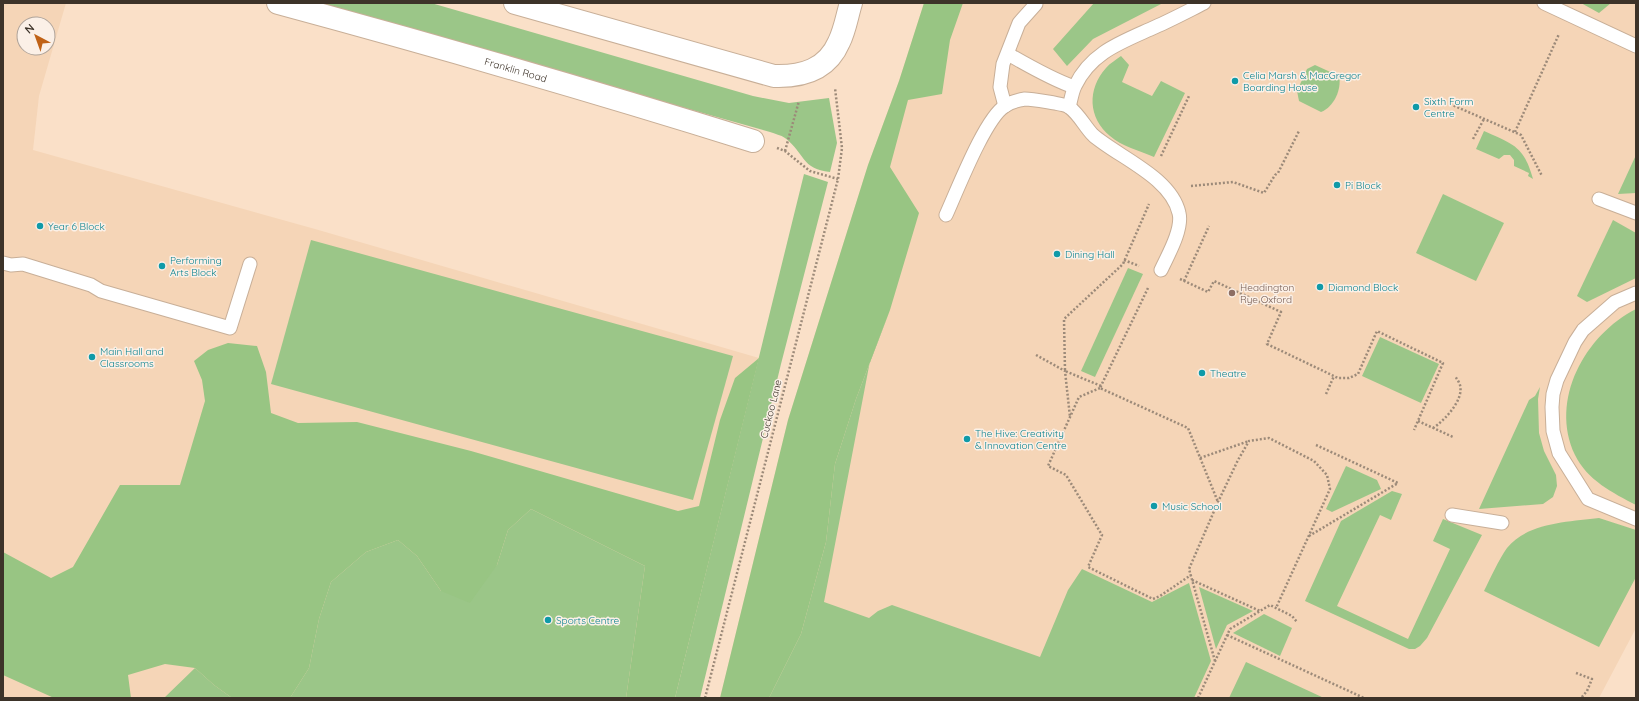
<svg xmlns="http://www.w3.org/2000/svg" width="1639" height="701" font-family="Quicksand,sans-serif">
  <style>
    .built { fill: #f5d5b7; fill-rule: evenodd }
    .green { fill: #9bc688 }
    .forest { fill: #98c583 }
    .lines { fill: none; stroke-linecap: round; stroke-linejoin: round }
    .service-casing { stroke: #c8af98; stroke-width: 15 }
    .minor-casing { stroke: #c8af98; stroke-width: 24 }
    .path { stroke: #9c8a79; stroke-width: 2.5; stroke-dasharray: 2 2; stroke-linecap: butt }
    .service { stroke: #fff; stroke-width: 13 }
    .minor { stroke: #fff; stroke-width: 22 }
    .culture-dot { fill: #0f9aa8; stroke: #fbf0e7; stroke-width: 1.5 }
    .education-dot { fill: #8d6e63; stroke: #fbf0e7; stroke-width: 1.5 }
    .labels { text-anchor: middle; dominant-baseline: central; stroke-width: 3; stroke-linejoin: round; paint-order: stroke }
    .street-label { font-size: 10px; fill: #3d3329; stroke: #fbf0e7 }
    .culture-label { font-size: 10px; fill: #0d838f; stroke: #fbf0e7; text-anchor: start }
    .education-label { font-size: 10px; fill: #785e54; stroke: #fbf0e7; text-anchor: start }
  </style>
  <rect width="100%" height="100%" fill="#fae0c8"/>
  <g class="built">
    <path d="M3,3H66L39,96L33,150L315,229L759,358L675,698H3ZM24,24H48V48H24Z"/>
    <polygon points="924,3 1636,3 1636,628 1599,698 720,698 788,420 868,165 899,81"/>
  </g>
  <g class="green">
    <path d="M312,3H431L753,96L789,103L829,98L837,143L830,172C801,169 805,153 785,138C781,135 775,134 770,132Z"/>
    <polygon points="1094,3 1163,3 1093,39 1067,66 1053,49"/>
    <path d="M1121,56L1129,65L1122,82L1152,96L1161,81L1185,93L1154,157C1140,151 1121,146 1110,136C1088,118 1087,89 1106,68C1110,63 1116,60 1121,56Z"/>
    <path d="M1315,65L1339,76C1342,89 1334,107 1321,112L1299,101L1297,91L1307,69Z"/>
    <path d="M1484,131C1513,144 1524,146 1533,179L1528,176L1529,173L1514,166V160L1510,155H1504L1499,159L1476,149Z"/>
    <polygon points="1636,155 1636,193 1618,194"/>
    <polygon points="804,174 828,182 781,364 700,698 675,698"/>
    <polygon points="1443,194 1504,223 1476,281 1416,253"/>
    <polygon points="1613,220 1636,233 1636,278 1587,302 1577,296"/>
    <polygon points="311,240 733,356 693,500 271,384"/>
    <polygon points="1128,268 1143,274 1095,377 1081,371"/>
    <path d="M1636,309V505C1613,493 1587,480 1575,455C1549,400 1585,335 1636,309Z"/>
    <polygon points="890,310 870,361 824,602 869,618 878,611 892,605 1040,657 1068,590 1082,569 1152,602 1189,583 1211,661 1194,698 769,698 801,634 826,542 835,464 856,399"/>
    <polygon points="1380,337 1439,364 1421,403 1362,376"/>
    <polygon points="1540,387 1538,399 1539,433 1544,451 1556,475 1557,486 1553,497 1543,504 1479,509 1529,400 1535,396"/>
    <polygon points="1346,466 1377,480 1381,489 1332,512 1326,509"/>
    <polygon points="1392,491 1402,494 1391,520 1380,515 1337,606 1408,639 1450,549 1433,541 1443,519 1482,535 1427,638 1420,646 1415,649 1409,649 1305,601 1341,521"/>
    <polygon points="531,509 645,566 626,698 290,698 309,668 319,619 331,582 366,552 398,540 417,556 441,591 497,565 508,530"/>
    <path d="M1599,518L1636,530V577L1599,647L1484,591C1490,579 1499,559 1507,548C1528,522 1569,522 1599,518Z"/>
    <polygon points="1199,587 1253,611 1227,625 1216,649"/>
    <polygon points="1264,614 1292,628 1280,656 1233,633"/>
    <polygon points="1246,662 1324,698 1229,698"/>
    <polygon points="195,668 214,685 232,698 164,698"/>
  </g>
  <g class="forest">
    <polygon points="924,3 963,3 950,40 942,94 908,100 890,167 919,213 890,310 856,399 835,464 826,542 801,634 769,698 720,698 788,420 868,165 899,81"/>
    <polygon points="1581,3 1611,3 1599,13"/>
    <polygon points="228,343 257,346 266,372 271,413 298,423 357,422 471,451 678,511 699,506 720,420 735,378 759,358 675,698 626,698 645,566 531,509 508,530 497,565 470,603 441,591 417,556 398,540 366,552 331,582 319,619 309,668 290,698 232,698 214,685 195,668 165,664 128,675 131,698 54,698 3,675 3,552 51,578 73,567 120,485 180,485 205,401 202,380 194,361 208,350"/>
  </g>
  <g class="lines">
    <defs>
      <g id="service">
        <polyline points="1544,3 1636,46"/>
        <path d="M1008,54C1029,66 1051,79 1074,87"/>
        <polyline points="1005,106 1000,87 1003,64 1019,23 1036,4"/>
        <path d="M1069,107C1071,100 1072,92 1075,86C1091,52 1122,42 1155,27C1171,20 1188,11 1204,3"/>
        <polyline points="1599,199 1636,213"/>
        <path d="M946,215C957,191 985,118 1005,106C1009,103 1019,100 1025,99C1031,99 1065,104 1069,107C1079,114 1085,127 1093,135C1118,157 1171,177 1179,213C1183,229 1168,255 1161,270"/>
        <polyline points="3,263 11,265 23,264 91,285 101,291 230,328 250,264"/>
        <polyline points="1636,293 1615,302 1583,330 1575,342 1557,380 1553,394 1552,407 1553,431 1559,453 1588,499 1636,519"/>
        <polyline points="1452,515 1502,523"/>
      </g>
      <g id="minor">
        <path id="s1" d="M278,3C437,46 596,92 753,141"/>
        <path d="M515,3L774,76C802,77 827,70 839,42C845,30 847,16 851,3"/>
      </g>
    </defs>
    <use href="#service" class="service-casing"/>
    <use href="#minor" class="minor-casing"/>
    <g class="path">
      <polyline points="1450,104 1521,135 1542,176"/>
      <polyline points="1515,132 1559,34"/>
      <polyline points="1473,139 1484,119"/>
      <polyline points="777,148 785,151 810,171 838,179"/>
      <polyline points="785,151 799,101"/>
      <polyline points="1161,156 1189,96"/>
      <polyline points="1191,186 1233,182 1264,193 1275,175 1278,173 1299,131"/>
      <polyline points="1124,260 1139,266"/>
      <polyline points="1180,279 1208,292 1214,281 1281,312 1267,344 1338,378 1349,378 1358,374 1377,331 1443,363 1414,430"/>
      <polyline points="1184,281 1209,226"/>
      <polyline points="1148,288 1100,388 1188,428 1218,502"/>
      <polyline points="1036,355 1065,371 1070,417"/>
      <polyline points="1101,386 1065,371 1064,319 1123,264 1149,204"/>
      <polyline points="1100,388 1079,397 1048,466 1066,475 1102,535 1088,567 1153,599 1160,596 1191,575"/>
      <polyline points="1326,394 1334,376"/>
      <polyline points="1418,421 1453,437"/>
      <path d="M1433,428C1445,420 1464,400 1460,385C1459,382 1457,379 1455,376"/>
      <polyline points="1200,458 1249,441"/>
      <polyline points="1309,536 1398,483 1316,445"/>
      <polyline points="1192,580 1260,611"/>
      <polyline points="1227,635 1364,698"/>
      <polyline points="1215,661 1189,569 1218,502 1238,460 1249,441 1269,438 1314,461 1327,475 1330,489 1276,608"/>
      <polyline points="1576,673 1592,679 1587,691 1581,698"/>
      <polyline points="705,698 838,179 842,148 835,88"/>
      <polyline points="1198,698 1230,629 1270,605 1292,616 1297,622"/>
    </g>
    <use href="#service" class="service"/>
    <use href="#minor" class="minor"/>
  </g>
  <g class="culture-dot">
    <circle cx="1235" cy="81" r="4"/>
    <circle cx="1416" cy="107" r="4"/>
    <circle cx="1337" cy="185" r="4"/>
    <circle cx="40" cy="226" r="4"/>
    <circle cx="1057" cy="254" r="4"/>
    <circle cx="162" cy="266" r="4"/>
    <circle cx="1320" cy="287" r="4"/>
    <circle cx="92" cy="357" r="4"/>
    <circle cx="1202" cy="373" r="4"/>
    <circle cx="967" cy="439" r="4"/>
    <circle cx="1154" cy="506" r="4"/>
    <circle cx="548" cy="620" r="4"/>
  </g>
  <circle class="education-dot" cx="1232" cy="293" r="4"/>
  <g class="labels">
    <g class="street-label">
      <text stroke="none"><textPath href="#s1" startOffset="247">Franklin Road</textPath></text>
      <text transform="translate(771 409) rotate(-76)">Cuckoo Lane</text>
    </g>
    <g class="culture-label">
      <text x="1243" y="75">Celia Marsh &amp; MacGregor<tspan x="1243" dy="12">Boarding House</tspan></text>
      <text x="1424" y="101">Sixth Form<tspan x="1424" dy="12">Centre</tspan></text>
      <text x="1345" y="185">Pi Block</text>
      <text x="48" y="226">Year 6 Block</text>
      <text x="1065" y="254">Dining Hall</text>
      <text x="170" y="260">Performing<tspan x="170" dy="12">Arts Block</tspan></text>
      <text x="1328" y="287">Diamond Block</text>
      <text x="100" y="351">Main Hall and<tspan x="100" dy="12">Classrooms</tspan></text>
      <text x="1210" y="373">Theatre</text>
      <text x="975" y="433">The Hive: Creativity<tspan x="975" dy="12">&amp; Innovation Centre</tspan></text>
      <text x="1162" y="506">Music School</text>
      <text x="556" y="620">Sports Centre</text>
    </g>
    <g class="education-label">
      <text x="1240" y="287">Headington<tspan x="1240" dy="12">Rye Oxford</tspan></text>
    </g>
  </g>
  <rect width="1639" height="701" fill="none" stroke="#3d3329" stroke-width="8"/>
  <g transform="translate(36 36) rotate(319)"><circle r="19" fill="#fbf0e7" stroke="#afa49b"/>
  <path d="M0-3L7 15L0 10L-7 15Z" fill="#c06216"/>
  <text y="-6" font-size="11" font-weight="bold" text-anchor="middle" fill="#3d3329">N</text>
  </g>
</svg>
